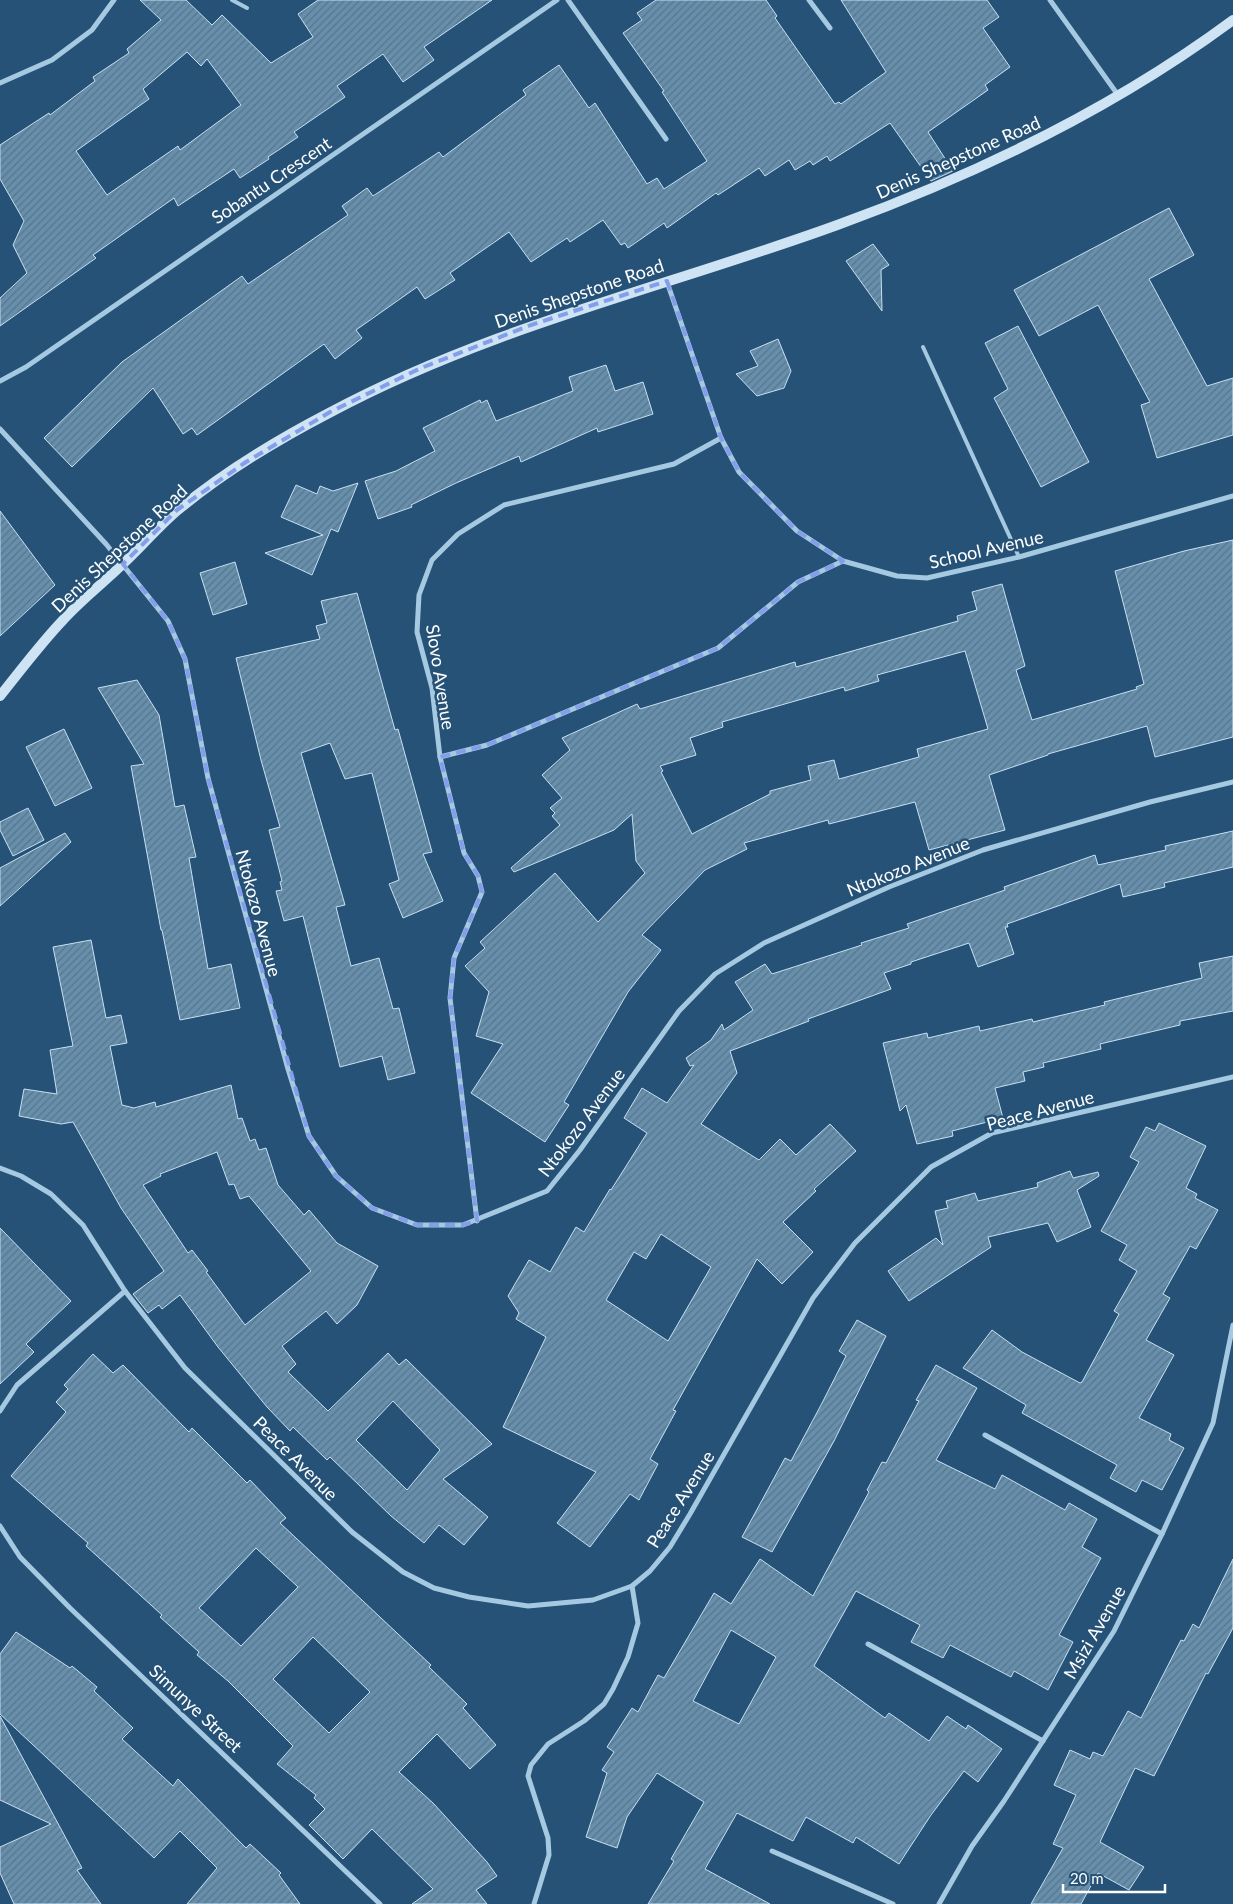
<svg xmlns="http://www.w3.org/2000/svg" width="1233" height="1904" font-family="Lato,sans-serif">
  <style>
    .building { fill: url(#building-hatch); stroke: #c8e0f2; fill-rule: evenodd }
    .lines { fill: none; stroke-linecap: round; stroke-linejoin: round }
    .lane { stroke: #a6c9e2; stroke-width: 4 }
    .street { stroke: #a6c9e2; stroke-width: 5 }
    .secondary { stroke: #cee3f3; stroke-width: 10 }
    .marked { fill: none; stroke: #839eea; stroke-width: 4; stroke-dasharray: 10 6; stroke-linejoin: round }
    .labels { text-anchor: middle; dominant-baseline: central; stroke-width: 5; stroke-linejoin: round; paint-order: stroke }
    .street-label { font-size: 18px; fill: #fff; stroke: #255276 }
  </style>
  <defs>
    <pattern id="building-hatch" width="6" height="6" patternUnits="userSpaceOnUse" patternTransform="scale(1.25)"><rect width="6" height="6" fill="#658fad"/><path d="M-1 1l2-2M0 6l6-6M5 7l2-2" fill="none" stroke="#5b7486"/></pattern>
  </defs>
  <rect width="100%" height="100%" fill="#255276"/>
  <g class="building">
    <path d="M140,0H186L212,25L222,15L271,63L313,37L298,14L318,0H492L424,47L434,60L403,82L383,54L337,86L345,97L294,132L298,137L268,157L269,159L240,178L234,169L178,206L174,198L93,255L96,258L0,326V298L27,273L13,245L24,221L0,179V145L49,113L50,115L95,81L93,77L129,53L127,49L161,20ZM187,52L201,66L207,59L241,105L180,150L178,146L107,195L76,151L149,99L143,89Z"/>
    <polygon points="656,0 766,0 777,16 775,18 835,104 839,102 841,104 886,72 841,0 987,0 999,17 983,28 1010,67 985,85 988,90 928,132 953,171 931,181 890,123 830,161 827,156 813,165 810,161 795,170 789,160 765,176 759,168 718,195 716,193 667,228 664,223 628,248 625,243 621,245 603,220 570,242 567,238 531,262 509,232 450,273 455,280 425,299 417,287 356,330 362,338 335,359 324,344 197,435 192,428 183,434 153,388 72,467 44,438 122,362 242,276 248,284 348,215 342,206 367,188 373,196 439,152 443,157 526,95 523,90 559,65 589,108 595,103 647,184 657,178 664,189 707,161 662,92 664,91 623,33 642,20 637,13"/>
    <polygon points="1169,208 1194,255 1149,279 1207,386 1233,378 1233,435 1157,458 1141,405 1150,402 1098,305 1039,336 1014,290"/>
    <polygon points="873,244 889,265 881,270 882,311 846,261"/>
    <polygon points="1018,326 1089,462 1041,487 994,398 1008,389 985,343"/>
    <polygon points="778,339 791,371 784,388 757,396 736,374 758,366 750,351"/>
    <polygon points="606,365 615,391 643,382 653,414 598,432 597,428 521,462 519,456 456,483 411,505 412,507 378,519 365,481 396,471 435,451 423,428 480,400 481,403 487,400 496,421 573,391 569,377"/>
    <polygon points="358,483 338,532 331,529 312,575 265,553 323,535 281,517 296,485 317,494 320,486 333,491"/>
    <polygon points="0,511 55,585 0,636"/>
    <path d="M1233,540V737L1155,757L1147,726L1048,754V755L989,775L1005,830L929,850L915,802L829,824L828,820L744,843L747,849L705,870L642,935L661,950L628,992L564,1102L569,1105L545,1142L471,1093L503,1044L476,1036L489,992L465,966L485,948L480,942L555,873L598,922L645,873L636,861L632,814L614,830L514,872L511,868L560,825L552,816L555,813L550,808L562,798L542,775L570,750L562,738L637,704L640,709L795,662L796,667L958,621L957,616L977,610L972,592L1002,584L1025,666L1016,670L1032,720L1137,689L1136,687L1144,684L1115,571L1184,551ZM965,651L988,729L917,749L919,757L839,779L834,760L808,766L811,780L770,791V794L692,834L661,772L663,771L660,766L696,755L690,738L723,727L722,722L844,687L845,691L879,681L877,675Z"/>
    <polygon points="235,562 247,604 213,615 200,573"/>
    <polygon points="357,593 395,730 398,729 432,852 423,854 443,901 403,918 389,884 399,880 372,773 345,779 330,743 301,753 345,905 336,907 351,966 379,958 393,1009 399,1008 415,1073 388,1080 382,1056 340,1067 303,916 284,921 276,891 282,890 280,882 282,881 269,830 280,827 261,760 236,658 320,639 316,626 327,623 321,601"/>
    <polygon points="137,680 159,715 175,807 184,805 196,857 189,858 208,969 231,964 240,1008 180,1020 162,930 161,930 131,766 144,764 98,688"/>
    <polygon points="64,729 92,788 55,806 26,747"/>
    <polygon points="28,808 44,840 13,856 0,830 0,822"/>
    <path d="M1233,831V867L1164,883L1165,887L1123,897L1120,884L1007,924L1008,927H1005L1014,954L978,967L969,943L911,962V964L884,973L891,989L808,1019L809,1021L730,1051L737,1073L701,1124L759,1160L780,1139L796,1155L830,1124L856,1151L814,1189L816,1191L783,1222L813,1252L782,1284L757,1259L673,1410L676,1411L650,1459L658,1464L639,1500L630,1494L590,1547L557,1523L596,1472L503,1427L546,1337L516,1319L519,1313L508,1296L529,1260L550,1272L576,1227L584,1232L610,1189L611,1190L647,1133L624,1118L642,1088L667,1103L694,1065L690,1066L686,1058L711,1040L722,1024L724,1030L753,1010L735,982L765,964L772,974L862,945L861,943L909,928L907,924L1005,890L1004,887L1095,855L1098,865L1166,850L1165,846ZM661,1234L711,1267L668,1341L606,1300L634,1252L646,1259Z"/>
    <polygon points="65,833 71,842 0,906 0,868"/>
    <path d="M91,940L106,1018L121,1015L127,1043L110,1046L122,1105L134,1108L155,1102L156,1107L231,1085L238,1119L242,1118L250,1141L255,1139L259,1150L266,1148L278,1185L304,1215L309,1210L337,1243L378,1266L357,1305L337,1324L326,1311L282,1346L296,1364L288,1372L328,1411L388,1353L399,1365L406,1359L492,1444L443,1479L488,1517L464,1545L439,1525L424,1543L391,1516L330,1457L327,1460L293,1427L290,1431L267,1407L218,1347L180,1295L162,1309L159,1305L148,1313L133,1294L164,1271L121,1208L73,1122L61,1124L19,1116L24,1089L57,1094L50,1050L73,1046L53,947ZM217,1152L229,1185L234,1184L240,1199L249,1196L311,1271L245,1325L206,1272L208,1271L192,1250L188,1253L143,1185L161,1176L160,1174ZM393,1401L440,1450L407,1490L356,1440Z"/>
    <polygon points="1233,956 1233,1011 1180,1021 1180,1025 1100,1044 1101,1049 1043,1063 1044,1067 1023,1072 1025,1081 995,1088 1003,1118 952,1131 953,1136 917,1144 906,1105 900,1111 883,1043 927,1033 928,1038 979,1026 980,1031 1032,1019 1033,1022 1105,1005 1104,1002 1202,978 1199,963"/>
    <polygon points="1159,1123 1206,1146 1186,1188 1197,1194 1195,1198 1218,1210 1196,1249 1190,1246 1163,1294 1170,1298 1146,1340 1174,1355 1139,1418 1171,1434 1169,1440 1184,1448 1162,1490 1142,1480 1136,1492 1110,1478 1117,1465 1022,1413 1026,1405 963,1368 992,1330 1022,1352 1080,1383 1082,1382 1119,1314 1114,1311 1137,1271 1119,1260 1127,1245 1101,1231 1139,1162 1130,1157 1146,1127 1155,1131"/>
    <polygon points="1070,1171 1073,1178 1098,1172 1099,1176 1077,1190 1091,1227 1057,1242 1048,1223 988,1237 991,1247 909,1301 888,1271 936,1238 943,1245 935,1211 948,1208 946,1201 975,1193 978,1201 1038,1187 1037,1183"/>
    <polygon points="0,1228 71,1301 26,1344 34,1352 0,1384"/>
    <polygon points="857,1320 886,1336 834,1441 772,1552 742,1537 785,1458 791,1461 821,1405 846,1356 839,1351"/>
    <path d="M93,1354L113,1373L123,1365L189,1432L192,1428L247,1483L250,1480L286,1518L280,1523L431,1665L429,1667L467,1704L463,1708L496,1745L470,1769L437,1734L399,1772L433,1803L487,1862L497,1876L476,1890L487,1904H412L433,1889L372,1829L343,1859L309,1825L325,1809L314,1798L316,1795L277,1764L293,1746L228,1681L197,1655L199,1652L160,1617L162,1615L86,1546L88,1543L11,1476L66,1412L56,1402L68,1389L64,1385ZM256,1548L298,1587L241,1646L199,1608ZM313,1637L370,1692L329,1733L273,1679Z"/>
    <path d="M936,1365L977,1388L936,1460L995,1489L1002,1475L1065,1510L1069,1503L1097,1519L1082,1547L1101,1558L1059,1635L1073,1642L1048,1690L1014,1671L1011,1677L950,1645L943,1658L911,1642L920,1625L856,1591L814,1666L885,1718L889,1713L929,1741L947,1716L966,1729L968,1725L1002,1749L978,1782L964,1771L931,1815L899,1864L856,1837L853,1843L806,1817L793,1841L737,1813L705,1869L770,1904H648L674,1861L671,1859L704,1802L657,1773L627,1817L617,1848L586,1837L607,1773L602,1770L614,1752L607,1747L632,1708L638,1712L658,1675L664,1678L714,1593L731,1604L760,1559L813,1596L869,1492L867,1490L882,1462L886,1463L919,1401L916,1400ZM731,1630L776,1657L739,1724L693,1701Z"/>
    <polygon points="1233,1559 1233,1628 1208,1674 1206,1673 1154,1776 1135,1768 1100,1842 1144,1867 1129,1890 1098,1873 1081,1904 1031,1904 1063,1848 1053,1844 1076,1795 1054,1785 1070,1750 1090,1759 1093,1752 1103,1756 1128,1711 1141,1718 1181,1640 1184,1641 1193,1624 1199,1628"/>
    <polygon points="16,1632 70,1668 72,1666 97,1687 94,1691 133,1728 122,1739 173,1786 178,1779 246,1848 250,1844 281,1873 279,1875 300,1904 187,1904 217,1868 180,1831 154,1858 0,1714 0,1654"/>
    <polygon points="0,1716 82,1868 77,1870 101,1904 14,1904 0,1873 0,1847 51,1824 0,1800"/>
  </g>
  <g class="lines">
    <g class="lane">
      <polyline points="232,0 247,8"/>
      <polyline points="923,347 1019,557"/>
    </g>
    <g class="street">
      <polyline points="568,0 666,139"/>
      <polyline points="809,0 830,28"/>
      <polyline points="1050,0 1118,95"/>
      <polyline points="0,83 52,60 92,30 114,0"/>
      <polyline points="667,282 721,438 739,472 797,531 843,561 897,576 927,578 1019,557 1233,496"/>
      <polyline points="0,381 26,367 557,0"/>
      <polyline points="0,429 106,544 168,621 185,659 208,778 288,1069 309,1136 336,1176 372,1208 417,1225 463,1225 547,1191 580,1150 679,1011 715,974 764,943 889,887 983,850 1150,802 1233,782"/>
      <polyline points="721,438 674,464 504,505 458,534 432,560 419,595 417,632 432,688 440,757 487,745 718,648 798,582 843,561"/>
      <polyline points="440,757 464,853 478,876 482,892 454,958 450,998 477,1221"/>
      <polyline points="0,1168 21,1176 51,1194 83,1225 125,1291 185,1368 352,1532 403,1572 434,1588 469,1597 528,1606 593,1600 632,1586 650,1571 670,1547 690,1514 813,1298 855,1243 931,1167 992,1133 1233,1077"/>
      <polyline points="0,1411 17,1385 125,1291"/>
      <polyline points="985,1435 1162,1534"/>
      <polyline points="0,1526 20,1557 70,1608 380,1904"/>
      <polyline points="868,1644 1043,1741"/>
      <polyline points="772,1851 893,1904"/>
      <polyline points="534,1904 549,1855 548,1838 528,1776 531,1765 548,1744 584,1721 604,1704 613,1689 628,1657 638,1623 632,1586"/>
      <polyline points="939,1904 972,1846 1004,1801 1114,1631 1162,1534 1213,1423 1233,1325"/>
    </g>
    <path class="secondary" d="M0,696C21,670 41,643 64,619C83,598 107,580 127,560C144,544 160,525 178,510C224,472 277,440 329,413C491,326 668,287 840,224C980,173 1113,109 1233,20"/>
  </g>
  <path class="marked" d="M667,281L721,438L739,472L797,531L843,561L798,582L718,648L487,745L440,757L464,853L478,876L482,892L454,958L450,998L477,1221L463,1225H417L372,1208L336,1176L309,1136L208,778L185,659L168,621L123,564L177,510L246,462L330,412L421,368L531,325Z"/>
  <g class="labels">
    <g class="street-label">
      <text transform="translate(958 157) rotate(-24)">Denis Shepstone Road</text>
      <text transform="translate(271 180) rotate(-34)">Sobantu Crescent</text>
      <text transform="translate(579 293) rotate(-19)">Denis Shepstone Road</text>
      <text transform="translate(119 548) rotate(-43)">Denis Shepstone Road</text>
      <text transform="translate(986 549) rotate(-13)">School Avenue</text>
      <text transform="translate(441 677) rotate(81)">Slovo Avenue</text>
      <text transform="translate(908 866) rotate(-22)">Ntokozo Avenue</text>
      <text transform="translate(259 913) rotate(75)">Ntokozo Avenue</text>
      <text transform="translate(1040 1110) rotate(-15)">Peace Avenue</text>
      <text transform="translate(581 1122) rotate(-53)">Ntokozo Avenue</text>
      <text transform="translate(296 1458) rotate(45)">Peace Avenue</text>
      <text transform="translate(680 1499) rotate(-58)">Peace Avenue</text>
      <text transform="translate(1094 1632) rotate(-60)">Msizi Avenue</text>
      <text transform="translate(196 1708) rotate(43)">Simunye Street</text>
    </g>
  </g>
  <path d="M1063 1884v8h102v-8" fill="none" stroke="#ffffff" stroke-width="2.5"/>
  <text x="1070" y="1884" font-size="15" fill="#ffffff" stroke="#255276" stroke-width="4" paint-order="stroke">20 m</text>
</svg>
